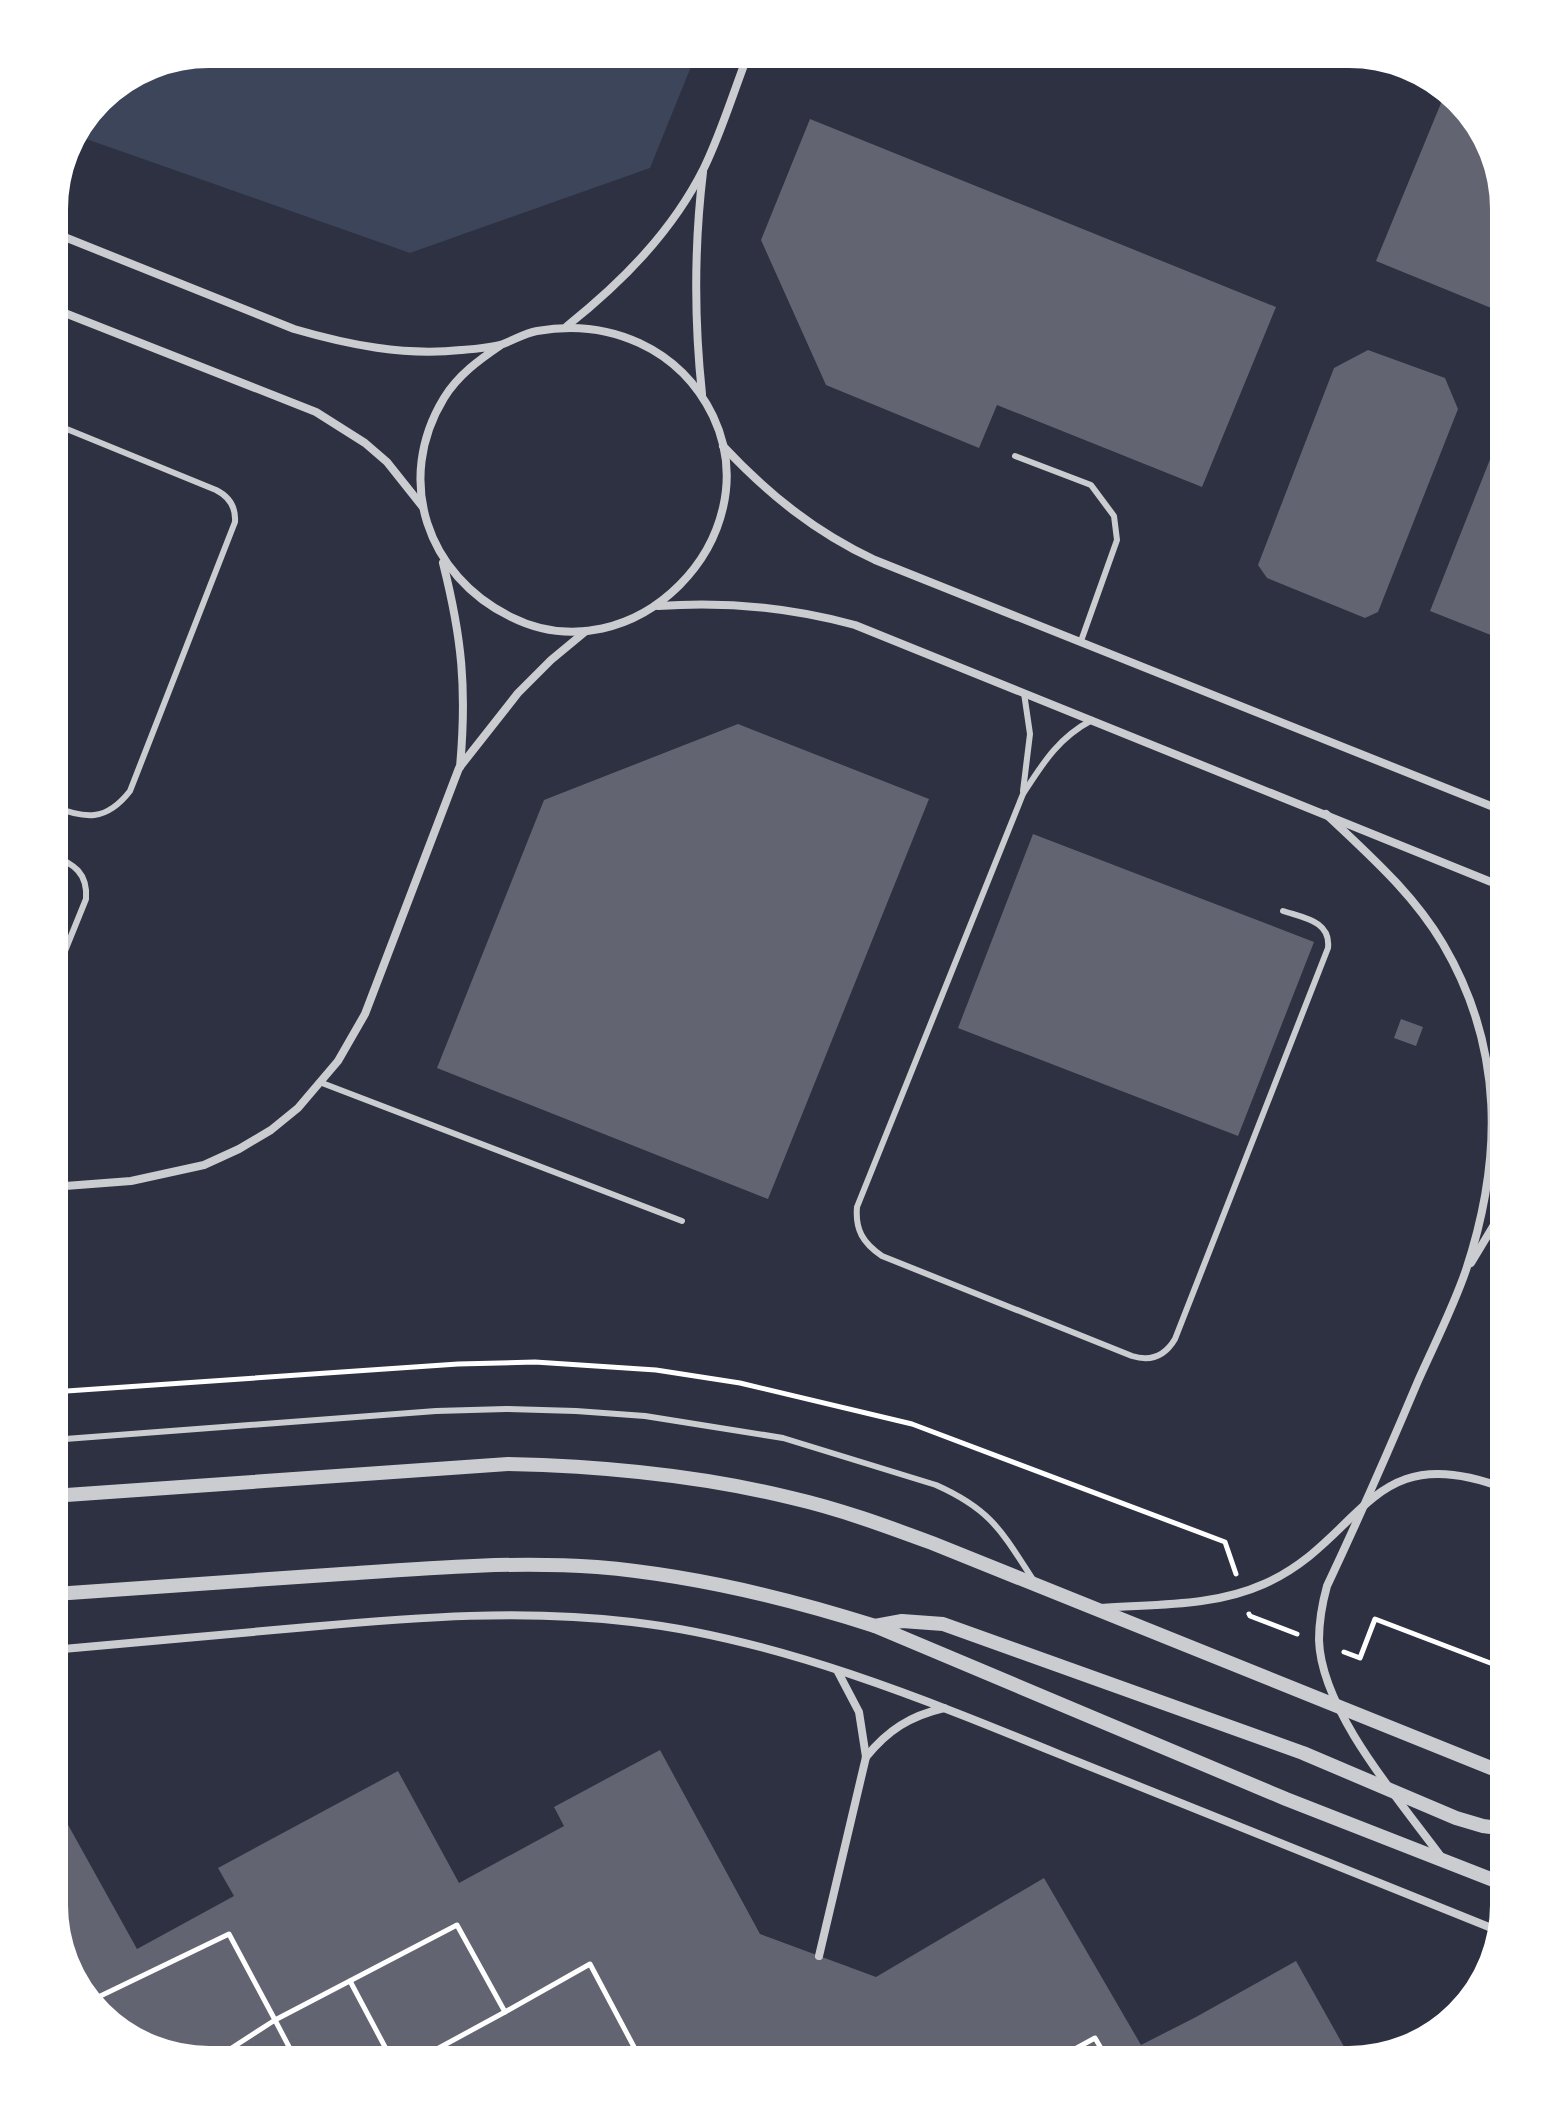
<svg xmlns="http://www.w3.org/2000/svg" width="1558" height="2114" font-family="Merriweather,serif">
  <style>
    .green { fill: #3c4559 }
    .building { fill: #626471 }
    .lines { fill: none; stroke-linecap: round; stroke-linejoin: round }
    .path { stroke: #fff; stroke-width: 5 }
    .service { stroke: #caccd0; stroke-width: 6 }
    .minor { stroke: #caccd0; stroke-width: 8 }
    .tertiary { stroke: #caccd0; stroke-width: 14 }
    .rim { fill: none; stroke: #fff; stroke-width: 4 }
  </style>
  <rect width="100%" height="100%" fill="#2d3142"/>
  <polygon class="green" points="209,52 697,52 650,168 410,253 72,134 105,91 149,64"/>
  <g class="building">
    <polygon points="1446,91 1485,130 1506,209 1506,314 1376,261"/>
    <polygon points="810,119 1276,307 1202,487 997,405 979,448 826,385 761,240"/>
    <polygon points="1368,350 1445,378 1458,409 1378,612 1365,618 1267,578 1258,565 1334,368"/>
    <polygon points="1506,419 1506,641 1430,611"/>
    <polygon points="738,724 929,799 768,1199 437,1068 544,800"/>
    <polygon points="1033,834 1314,942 1238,1136 958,1028"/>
    <polygon points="1401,1019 1423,1027 1416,1046 1394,1038"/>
    <polygon points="660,1750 760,1934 876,1977 1044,1878 1141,2045 1196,2017 1296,1961 1352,2061 199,2062 130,2041 73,1984 52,1905 52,1796 137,1949 234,1896 218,1868 398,1771 459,1883 564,1826 554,1807"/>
  </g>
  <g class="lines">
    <g class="path">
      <polyline points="52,1392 458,1364 535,1362 656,1370 740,1383 912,1424 1225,1542 1236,1574"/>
      <polyline points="1249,1614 1250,1616 1297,1634"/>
      <polyline points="1344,1652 1360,1658 1375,1619 1506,1669"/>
      <polyline points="350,1981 393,2062"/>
      <polyline points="90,2001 229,1934 275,2020 457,1925 505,2012 590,1964 642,2062"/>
      <polyline points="210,2062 275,2020 297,2062"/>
      <polyline points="413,2062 505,2012"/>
      <polyline points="1051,2062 1095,2038 1109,2062"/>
    </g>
    <g class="service">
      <polyline points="1015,456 1091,485 1114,516 1117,540 1081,641"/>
      <path d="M1092,720C1058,738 1043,763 1023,794L857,1207C855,1230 863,1243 882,1256L1132,1356C1151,1362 1165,1356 1175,1339L1328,948C1331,921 1304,918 1283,911"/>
      <polyline points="1023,791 1030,734 1024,693"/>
      <path d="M52,806C85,819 106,822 130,791L235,522C236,507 230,497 216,490L52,423"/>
      <path d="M52,983L86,899C88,873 74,864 52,855"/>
      <polyline points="322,1083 682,1221"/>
      <path d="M52,1440L436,1411L506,1409L576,1411L645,1416L783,1438L936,1485C992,1510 1002,1532 1034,1581"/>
    </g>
    <g class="minor">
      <path d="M52,232L294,329C349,345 404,356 461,350C475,349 490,348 503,344C514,340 525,333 537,331C609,318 680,348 713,416C771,538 633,678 511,617C427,576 394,480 444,398C458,375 479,360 501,345"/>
      <polyline points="52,308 316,412 365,443 387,462 422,506"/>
      <path d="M567,326C622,282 672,232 704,168C722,131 734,90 749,52"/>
      <path d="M702,394C694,319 694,247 703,172"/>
      <path d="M723,446C768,494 815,532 875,560L1506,812"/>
      <path d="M443,563C462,638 467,689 460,767"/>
      <path d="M658,606C726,601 789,607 855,625L1506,888"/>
      <path d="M1326,814C1368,854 1413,893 1443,944C1504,1048 1503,1158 1466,1270C1453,1308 1434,1345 1418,1381C1389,1450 1359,1518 1327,1586C1322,1604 1319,1621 1319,1640C1321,1711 1401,1802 1442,1858"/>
      <polyline points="52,1187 131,1181 204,1165 239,1149 271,1130 298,1108 338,1061 365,1014 459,768 518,693 551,660 586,631"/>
      <polyline points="1471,1263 1506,1205"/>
      <path d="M1101,1608C1155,1604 1213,1607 1264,1584C1365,1539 1368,1435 1506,1489"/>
      <path d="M52,1650C137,1642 223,1635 308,1627C417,1617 524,1609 632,1622C780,1639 934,1703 1071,1759C1214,1816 1357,1874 1499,1931"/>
      <path d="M866,1757C888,1730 910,1716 944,1708"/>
      <polyline points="819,1956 866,1757 859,1712 838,1672"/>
    </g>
    <g class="tertiary">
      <path d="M52,1496L508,1464C604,1466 698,1475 792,1498C840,1509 886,1526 932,1543L1506,1774"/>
      <path d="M52,1594C149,1588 246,1581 342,1574C427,1568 512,1561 597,1567C693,1575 784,1597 875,1626L1286,1799L1506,1885"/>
      <polyline points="875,1626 902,1621 943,1624 1303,1753 1456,1818 1483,1826 1506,1829"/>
    </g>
  </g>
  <path d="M0 0H1558V2114H0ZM209 66H1349A143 143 0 0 1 1492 209V1905A143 143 0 0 1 1349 2048H209A143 143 0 0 1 66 1905V209A143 143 0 0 1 209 66Z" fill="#fff" fill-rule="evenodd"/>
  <path class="rim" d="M209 66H1349A143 143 0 0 1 1492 209V1905A143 143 0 0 1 1349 2048H209A143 143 0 0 1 66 1905V209A143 143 0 0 1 209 66Z"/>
</svg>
